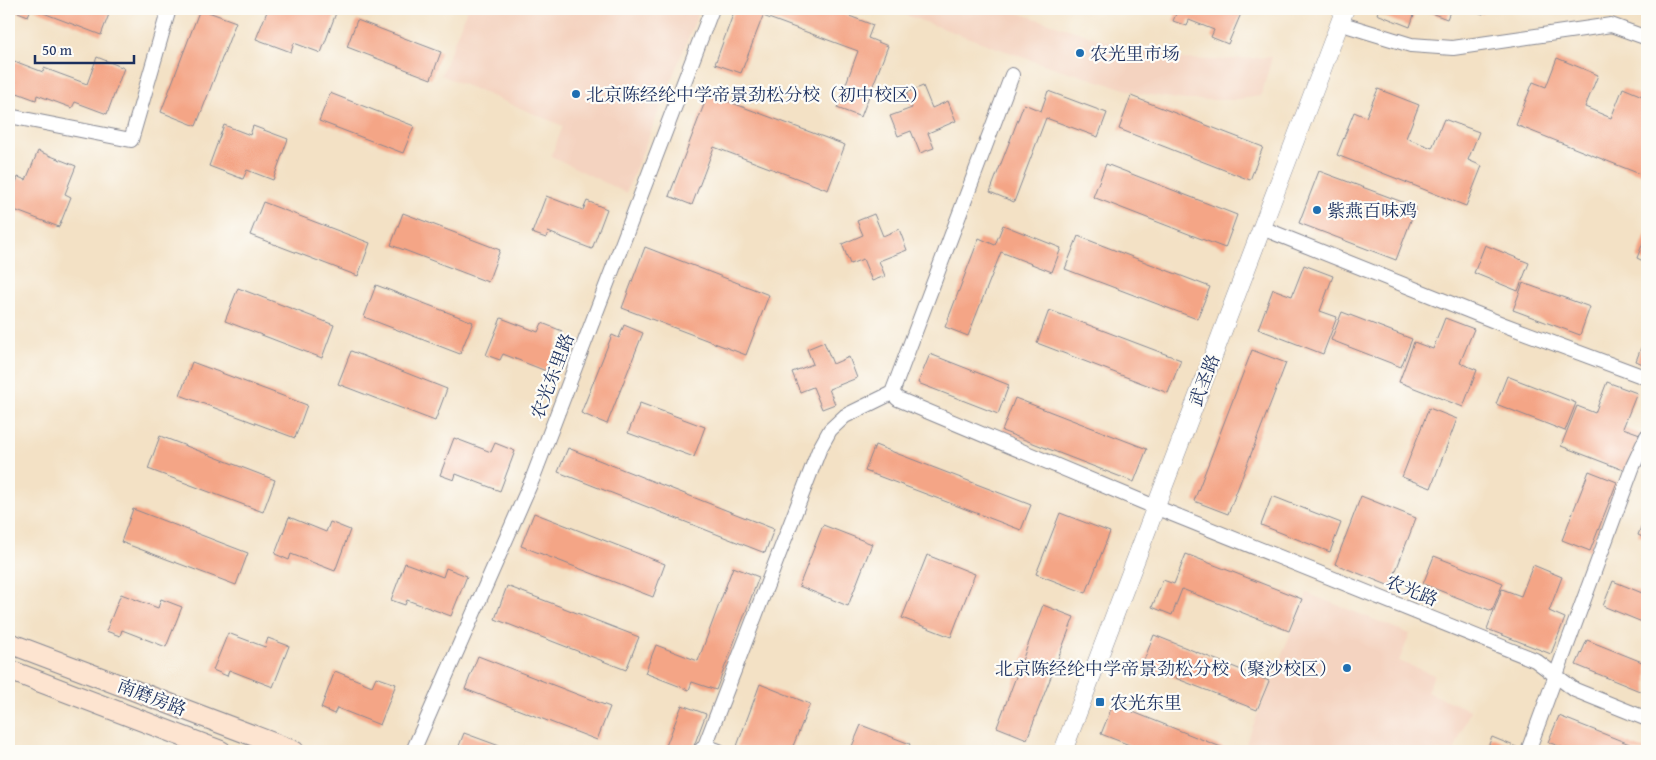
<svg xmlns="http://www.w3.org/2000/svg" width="1656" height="760" font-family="'Gentium Book Plus','Noto Serif SC',serif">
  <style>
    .built { fill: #f4d3c0 }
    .building { fill: #f4a586 }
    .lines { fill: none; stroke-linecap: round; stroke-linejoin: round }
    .minor-casing { stroke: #878892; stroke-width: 16 }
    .tertiary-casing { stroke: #878892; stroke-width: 19 }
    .secondary-casing { stroke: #878892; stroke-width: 22 }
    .minor { stroke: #fff; stroke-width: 14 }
    .tertiary { stroke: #fff; stroke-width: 18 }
    .secondary { stroke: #fde4d0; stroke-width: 20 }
    .poi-dot { fill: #1f6fb2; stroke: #fdfcf7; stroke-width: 2 }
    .labels { text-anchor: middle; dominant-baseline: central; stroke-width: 4.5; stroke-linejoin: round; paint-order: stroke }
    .poi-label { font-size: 18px; fill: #1b2f5e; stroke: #fdfcf7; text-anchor: start }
    .street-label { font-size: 18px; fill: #1b2f5e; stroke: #fdfcf7 }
  </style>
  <rect width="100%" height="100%" fill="#fdfcf7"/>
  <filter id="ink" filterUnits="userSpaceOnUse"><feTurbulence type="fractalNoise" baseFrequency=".02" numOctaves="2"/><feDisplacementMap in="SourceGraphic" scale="10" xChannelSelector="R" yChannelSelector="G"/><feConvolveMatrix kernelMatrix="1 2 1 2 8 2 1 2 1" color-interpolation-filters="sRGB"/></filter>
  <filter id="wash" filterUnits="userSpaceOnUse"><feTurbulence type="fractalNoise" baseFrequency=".0096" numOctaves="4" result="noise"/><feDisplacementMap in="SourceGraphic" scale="20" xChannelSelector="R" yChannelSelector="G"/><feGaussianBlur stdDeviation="1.12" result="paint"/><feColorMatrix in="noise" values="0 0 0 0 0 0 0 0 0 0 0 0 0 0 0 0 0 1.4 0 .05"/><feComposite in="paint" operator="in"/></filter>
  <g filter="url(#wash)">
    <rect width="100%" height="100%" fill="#f3e1c5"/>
    <g class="built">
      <polygon points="467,9 700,9 626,193 551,156 563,126 441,75"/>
      <polygon points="889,9 1006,9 1127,48 1180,59 1215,60 1272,57 1261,96 1232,100 1185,100 1138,93 1036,62"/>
      <polygon points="1307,593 1410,634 1399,661 1434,675 1427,692 1470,710 1454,751 1267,751 1246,743"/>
    </g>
    <g id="blocks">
      <g class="building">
        <polygon points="10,9 31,9 28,16"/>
        <polygon points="33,9 111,9 101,35"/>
        <polygon points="200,9 236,22 196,126 161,112"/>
        <polygon points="268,9 326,9 336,13 321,53 294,43 291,52 256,39"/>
        <polygon points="735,9 831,9 873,25 868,38 888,46 861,117 837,108 858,51 763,16 741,73 715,64"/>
        <polygon points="1178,9 1243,9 1228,44 1211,37 1214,30 1189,20 1187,26 1173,21"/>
        <polygon points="1379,9 1416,9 1410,27 1377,14"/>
        <polygon points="1420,9 1451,9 1447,19"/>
        <polygon points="1469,9 1485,9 1483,14"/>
        <polygon points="357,20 441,52 431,79 347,47"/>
        <polygon points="97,57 124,68 107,114 75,102 72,108 37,95 36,100 9,90 9,59 43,72 44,68 87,84"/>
        <polygon points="1557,58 1598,75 1585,107 1611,118 1623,88 1647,98 1647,170 1645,176 1516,125 1533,82 1546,87"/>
        <polygon points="923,86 932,108 948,101 956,121 928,133 934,148 920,153 911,131 898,136 890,116 912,108 906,93"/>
        <polygon points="1378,89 1419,105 1406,138 1432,148 1444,119 1479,132 1468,160 1482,166 1466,206 1337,155 1354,112 1366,117"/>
        <polygon points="1048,91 1107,113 1098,137 1046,118 1014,202 990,192 1024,104 1041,111"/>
        <polygon points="330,93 414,126 403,153 319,121"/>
        <polygon points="708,94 845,145 828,190 714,147 692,205 669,196"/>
        <polygon points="1131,96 1263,147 1250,180 1119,129"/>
        <polygon points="224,125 250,135 253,126 288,139 273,180 247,170 243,179 209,166"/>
        <polygon points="38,151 76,166 65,194 71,197 59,227 9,208 9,201 18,177 26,180"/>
        <polygon points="1106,164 1237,215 1225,248 1093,197"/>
        <polygon points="1319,171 1416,207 1396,260 1299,223"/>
        <polygon points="546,196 583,210 587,201 607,209 592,249 548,232 546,238 532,233"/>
        <polygon points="263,202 370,243 358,276 250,235"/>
        <polygon points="403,213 500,250 488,282 391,245"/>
        <polygon points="874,214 883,236 899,229 907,250 879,261 885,276 872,281 863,259 850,264 842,244 863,235 857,221"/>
        <polygon points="1003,225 1061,248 1052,272 1001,252 968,336 945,327 979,238 995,245"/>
        <polygon points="1647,232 1647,263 1637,258"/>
        <polygon points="1078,236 1210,287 1197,319 1065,269"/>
        <polygon points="1485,245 1529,263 1518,291 1474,273"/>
        <polygon points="645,247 769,295 746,355 622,308"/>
        <polygon points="1304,265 1333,276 1320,311 1337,317 1323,354 1258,329 1273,289 1292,296"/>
        <polygon points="1523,283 1590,307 1580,335 1513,310"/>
        <polygon points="376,285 473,322 460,354 364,317"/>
        <polygon points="238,288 334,325 322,358 225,321"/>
        <polygon points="1049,310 1181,360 1168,393 1037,343"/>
        <polygon points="1342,312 1412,339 1401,367 1331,340"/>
        <polygon points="501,318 538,332 542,323 562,331 546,371 503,354 500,360 486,355"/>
        <polygon points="1445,318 1474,329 1460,363 1477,370 1463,407 1399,382 1414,342 1433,349"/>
        <polygon points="624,325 643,333 607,424 581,413 612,335 619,338"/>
        <polygon points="1647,332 1647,366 1636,361"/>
        <polygon points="824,342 833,364 849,357 857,378 829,389 835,404 822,409 813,387 800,392 792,372 813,364 807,349"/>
        <polygon points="1252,350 1286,363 1228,514 1194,501"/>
        <polygon points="351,351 447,389 435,421 338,384"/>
        <polygon points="930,354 1009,385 998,414 918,383"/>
        <polygon points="192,362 307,405 295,438 180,395"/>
        <polygon points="1507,376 1576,403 1565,431 1496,404"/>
        <polygon points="1607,382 1637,393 1623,428 1640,434 1626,471 1561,446 1577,406 1595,413"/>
        <polygon points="1015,398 1147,449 1134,482 1002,431"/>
        <polygon points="640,403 705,427 694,457 628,433"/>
        <polygon points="1429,408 1457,419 1431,488 1402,477"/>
        <polygon points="160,436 275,480 263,512 148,469"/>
        <polygon points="454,438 491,452 495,443 515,451 500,491 456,474 454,480 440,475"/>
        <polygon points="875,445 1031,505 1021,530 865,471"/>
        <polygon points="568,448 774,529 765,553 558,472"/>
        <polygon points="1589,471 1617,482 1590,551 1562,540"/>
        <polygon points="1272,496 1341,523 1330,552 1261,525"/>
        <polygon points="1361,496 1416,518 1390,586 1335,564"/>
        <polygon points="133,509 248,553 236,585 121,542"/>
        <polygon points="1647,511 1647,539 1638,535"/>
        <polygon points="534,513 665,564 653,597 521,546"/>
        <polygon points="1060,513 1110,532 1086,593 1036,574"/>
        <polygon points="289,517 326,532 330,522 350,530 335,571 291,554 289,560 275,554"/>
        <polygon points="823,525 872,544 848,606 799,586"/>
        <polygon points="1186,554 1302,599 1289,631 1182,589 1172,615 1152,607 1163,580 1174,584"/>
        <polygon points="927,555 975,574 951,637 902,618"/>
        <polygon points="1434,556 1503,583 1492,611 1423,584"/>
        <polygon points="405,563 443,577 446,568 467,576 451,616 407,600 405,605 391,600"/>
        <polygon points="1533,565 1562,577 1549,611 1565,618 1551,654 1487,629 1502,589 1521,596"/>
        <polygon points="733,567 759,577 716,690 692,682 689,690 645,673 656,645 698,661"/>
        <polygon points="1613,581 1647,595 1647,624 1603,606"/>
        <polygon points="507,586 639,637 626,670 495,619"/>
        <polygon points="121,594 158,608 161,599 182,607 166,647 122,630 120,636 106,631"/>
        <polygon points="1043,605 1074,617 1027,739 997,727"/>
        <polygon points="228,633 265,647 268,638 289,646 273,687 229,670 227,676 213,670"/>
        <polygon points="1154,635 1269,681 1257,710 1142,665"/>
        <polygon points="1587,640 1647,664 1647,694 1576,665"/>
        <polygon points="478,656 610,707 597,740 465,689"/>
        <polygon points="335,671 372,686 376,677 396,684 380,725 337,708 334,714 321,708"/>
        <polygon points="760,684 810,704 791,751 750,751 737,746"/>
        <polygon points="1113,704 1231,751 1145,751 1101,734"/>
        <polygon points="682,705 706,714 692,751 664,751"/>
        <polygon points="1559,716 1647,751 1571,751 1548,742"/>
        <polygon points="861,725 910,744 907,751 850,751"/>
        <polygon points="464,733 513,751 457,751"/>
        <polygon points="1492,737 1526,751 1486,751"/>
      </g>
    </g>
  </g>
  <g filter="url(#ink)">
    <use href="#blocks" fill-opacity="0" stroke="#878892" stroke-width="1"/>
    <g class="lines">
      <defs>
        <g id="minor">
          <polyline points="1339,23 1411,45 1453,48 1611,25 1647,38"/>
          <polyline points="9,116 131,140 169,9"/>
          <polyline points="1262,228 1502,324 1647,378"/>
          <polyline points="892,393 898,399 1155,507 1535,660 1575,690 1647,719"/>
          <polyline points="705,746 719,751"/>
          <polyline points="413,751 532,480 712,9"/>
          <polyline points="700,751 705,746 819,450 830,430 845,416 892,393 1012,75"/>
          <polyline points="1528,751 1633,466 1647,436"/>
        </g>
        <polyline id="tertiary" points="1063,751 1345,9"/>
        <g id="secondary">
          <polyline points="9,643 294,751"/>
          <polyline points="9,670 221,751"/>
        </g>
      </defs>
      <use href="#minor" class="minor-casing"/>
      <use href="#tertiary" class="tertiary-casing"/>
      <use href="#secondary" class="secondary-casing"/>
      <use href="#minor" class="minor"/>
      <use href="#tertiary" class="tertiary"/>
      <use href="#secondary" class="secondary"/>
    </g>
  </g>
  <g class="poi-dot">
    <circle cx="1080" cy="53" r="5"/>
    <circle cx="576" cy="94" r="5"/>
    <circle cx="1317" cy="210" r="5"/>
    <circle cx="1347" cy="668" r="5"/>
    <rect x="1095" y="697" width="10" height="10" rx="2.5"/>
  </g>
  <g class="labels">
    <g class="poi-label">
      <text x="1090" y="53">农光里市场</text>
      <text x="586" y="94">北京陈经纶中学帝景劲松分校（初中校区）</text>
      <text x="1327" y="210">紫燕百味鸡</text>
      <text x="1337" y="668" text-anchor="end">北京陈经纶中学帝景劲松分校（聚沙校区）</text>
      <text x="1110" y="702">农光东里</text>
    </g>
    <g class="street-label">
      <text transform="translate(552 376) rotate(-69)">农光东里路</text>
      <text transform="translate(1204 380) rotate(-69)">武圣路</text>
      <text transform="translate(1412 590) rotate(22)">农光路</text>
      <text transform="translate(152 697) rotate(21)">南磨房路</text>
    </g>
  </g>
  <rect width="1656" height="760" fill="none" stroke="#fdfcf7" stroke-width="30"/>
  <path d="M35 55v8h99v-8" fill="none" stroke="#1b2f5e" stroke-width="2.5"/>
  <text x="42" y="55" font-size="15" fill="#1b2f5e" stroke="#fdfcf7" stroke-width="4" paint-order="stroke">50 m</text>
</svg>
